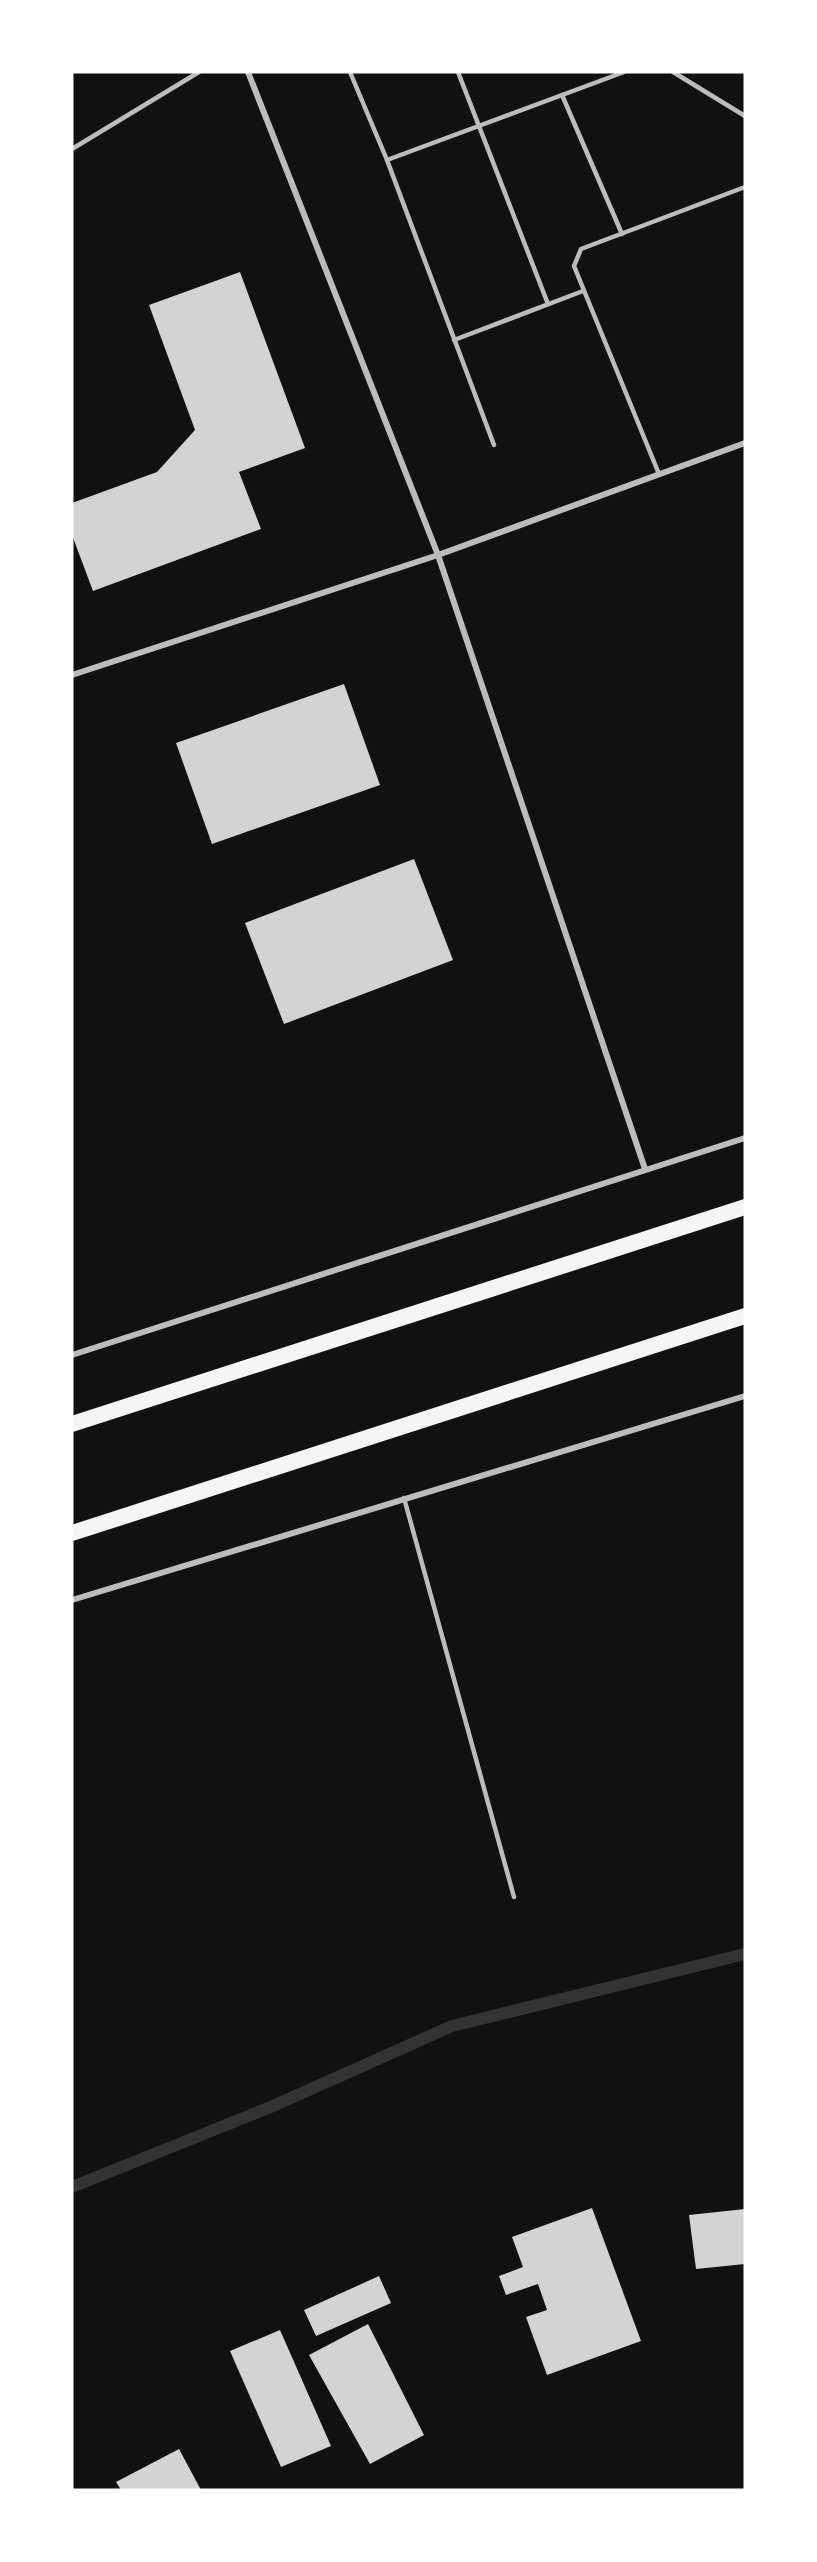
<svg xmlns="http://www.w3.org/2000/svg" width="817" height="2562" font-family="Bitter,serif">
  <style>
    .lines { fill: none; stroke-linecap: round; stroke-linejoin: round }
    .stream { stroke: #333; stroke-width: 12 }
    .building { fill: #d3d3d3 }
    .service { stroke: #bcbcbc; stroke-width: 4.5 }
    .minor { stroke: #bcbcbc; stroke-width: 6 }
    .trunk { stroke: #f5f5f5; stroke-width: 16 }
  </style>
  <rect width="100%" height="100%" fill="#111"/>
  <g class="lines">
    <polyline class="stream" points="72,2187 273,2106 452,2026 745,1954"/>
  </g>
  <g class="building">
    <polygon points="240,272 305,448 239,472 261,529 93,591 72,535 72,503 157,472 195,430 149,305"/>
    <polygon points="344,684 380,785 212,844 176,743"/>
    <polygon points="414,859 453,960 284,1024 245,923"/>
    <polygon points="592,2208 641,2341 547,2375 526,2317 547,2310 538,2284 506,2295 499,2276 523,2267 512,2237"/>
    <polygon points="745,2209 745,2264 696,2269 689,2215"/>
    <polygon points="379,2276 391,2303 316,2336 304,2310"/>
    <polygon points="368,2324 424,2435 370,2464 309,2355"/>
    <polygon points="280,2330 331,2446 281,2467 230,2351"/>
    <polygon points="179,2449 201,2490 121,2490 116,2482"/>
  </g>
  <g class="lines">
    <g class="service">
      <polyline points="350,72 387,160 494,445"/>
      <polyline points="458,72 548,304"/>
      <polyline points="673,72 745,116"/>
      <polyline points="562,95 622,234"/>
      <polyline points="72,149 199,72"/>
      <polyline points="387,160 624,72"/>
      <polyline points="454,340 583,291"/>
      <polyline points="659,474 574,266 581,249 745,187"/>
      <polyline points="404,1498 514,1897"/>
    </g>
    <g class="minor">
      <polyline points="248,72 438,555 645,1169"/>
      <polyline points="72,675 438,555 745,443"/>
      <polyline points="72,1355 745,1138"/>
      <polyline points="72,1600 745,1396"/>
    </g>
    <g class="trunk">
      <polyline points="72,1424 745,1207"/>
      <polyline points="72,1533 745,1316"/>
    </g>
  </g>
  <rect width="817" height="2562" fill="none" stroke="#ffffff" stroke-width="147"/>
</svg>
